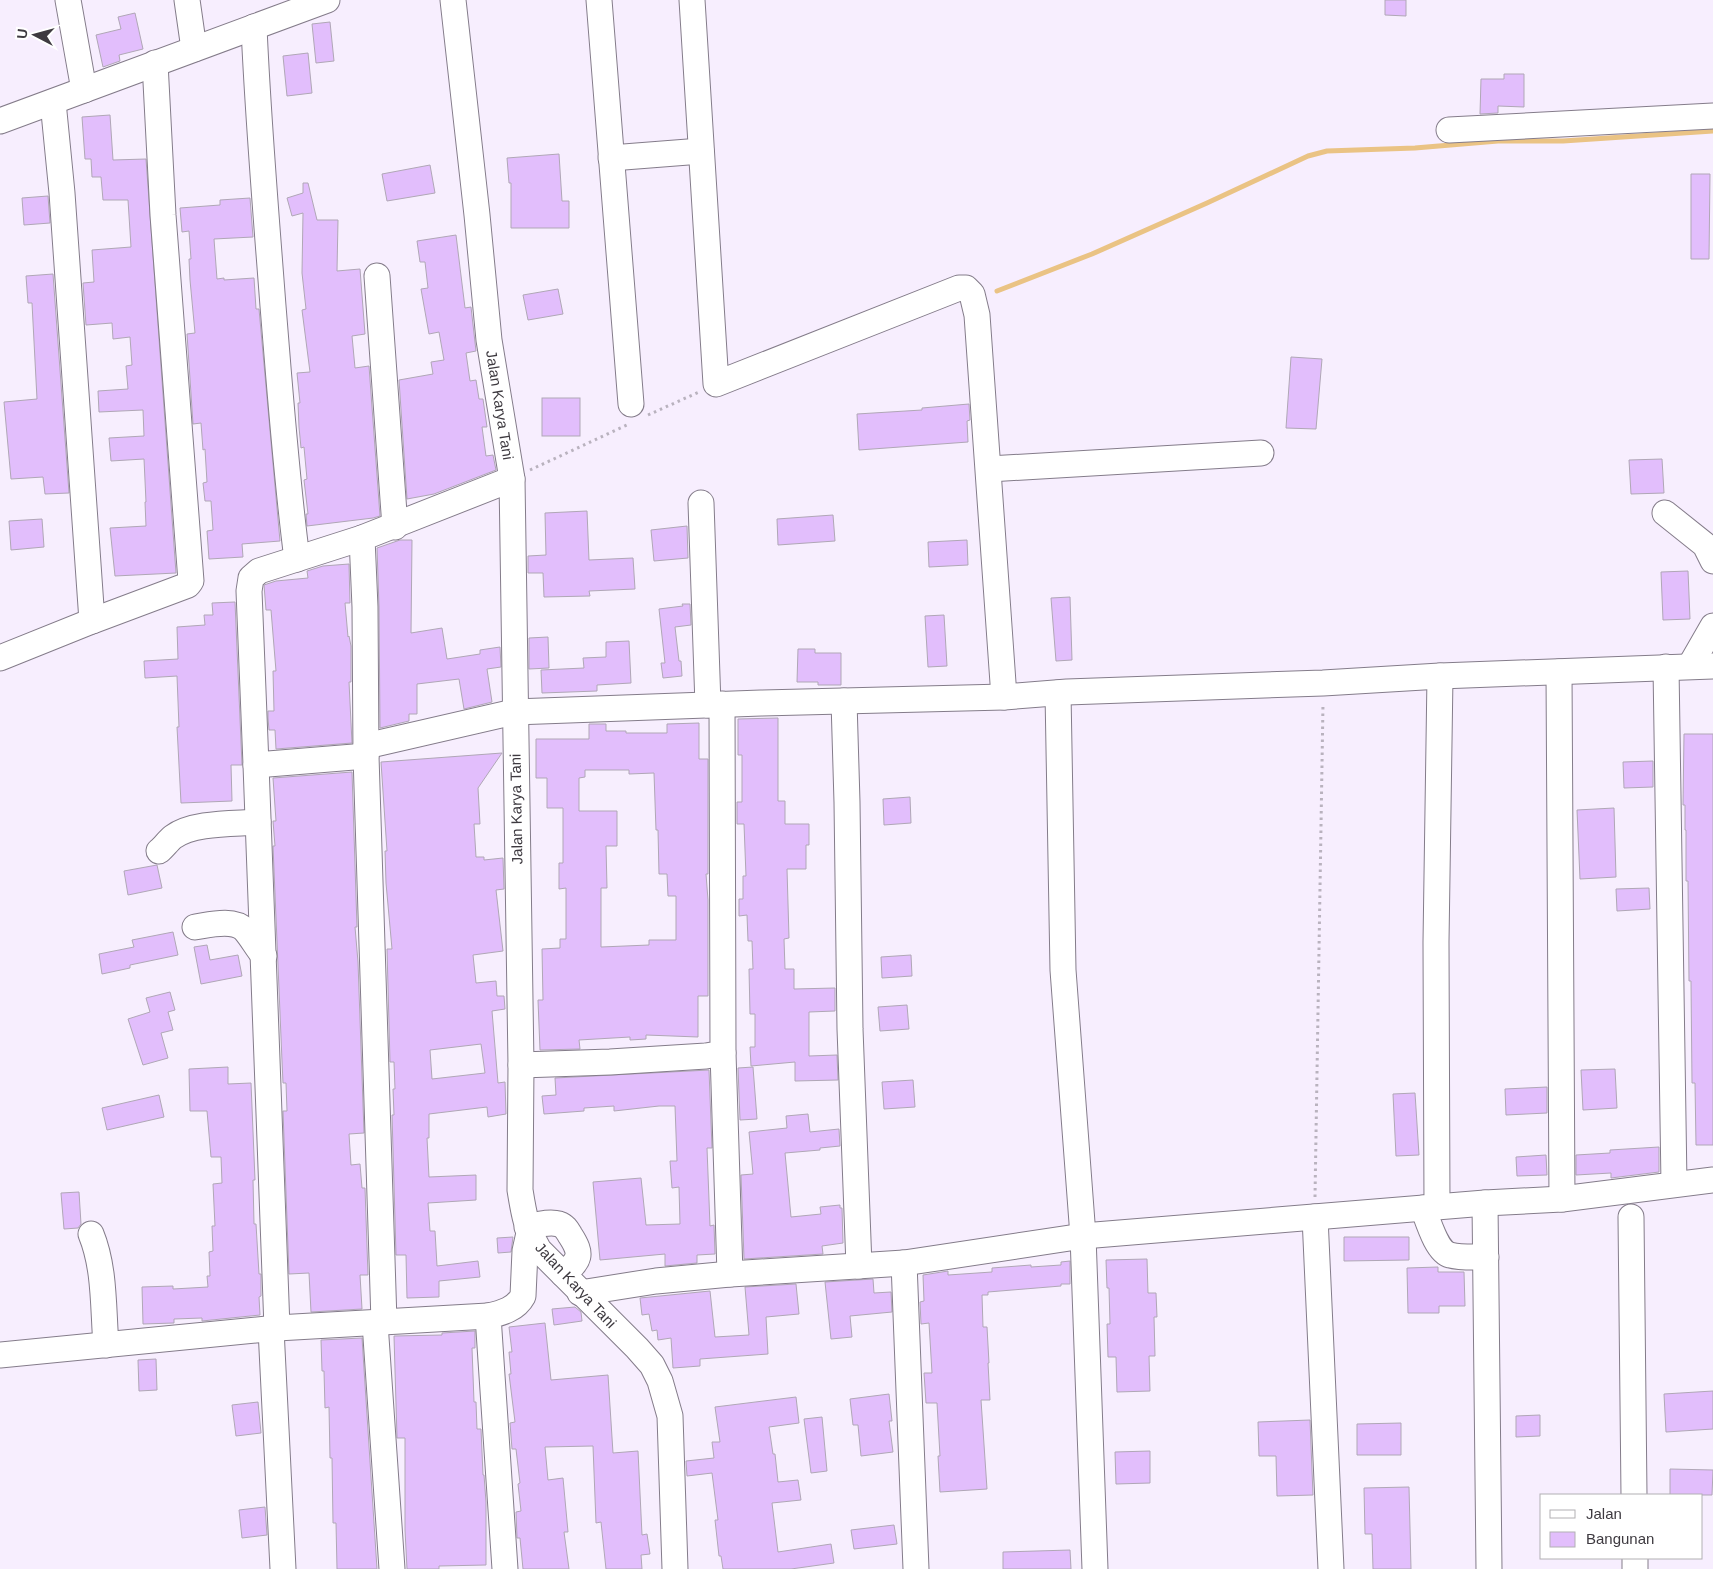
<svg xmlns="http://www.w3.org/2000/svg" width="1713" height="1569" font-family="Helvetica,sans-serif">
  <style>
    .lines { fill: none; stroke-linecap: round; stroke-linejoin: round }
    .stream { stroke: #eac384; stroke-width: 5 }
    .building { fill: #e2befc; stroke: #b0a7b6; fill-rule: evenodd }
    .minor-casing { stroke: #847c8a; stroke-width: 27 }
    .path { stroke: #b9b2be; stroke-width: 3; stroke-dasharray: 2.5 4; stroke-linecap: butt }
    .minor { stroke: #fff; stroke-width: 25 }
    .labels { text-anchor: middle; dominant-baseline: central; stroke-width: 4.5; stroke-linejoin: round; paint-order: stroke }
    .street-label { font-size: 15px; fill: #3e3a40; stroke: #fff }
  </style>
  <rect width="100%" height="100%" fill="#f7eefe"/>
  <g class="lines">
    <polyline class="stream" points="997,291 1092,254 1207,203 1308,156 1327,151 1415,148 1498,141 1563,141 1713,131"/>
  </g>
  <g class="building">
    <polygon points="1385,0 1406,0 1406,16 1385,15"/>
    <polygon points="135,13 143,49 119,55 120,61 103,67 96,35 121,29 118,17"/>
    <polygon points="330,22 334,61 316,63 312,24"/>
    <polygon points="308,53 312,93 287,96 283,56"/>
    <polygon points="1504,74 1524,74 1524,107 1498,106 1498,113 1480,114 1481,79 1504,79"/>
    <polygon points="110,115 113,160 146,159 176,573 115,576 110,528 146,526 145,502 146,502 144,459 111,461 109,438 144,436 143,410 99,412 98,391 128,389 126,366 132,365 130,337 113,339 112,323 86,325 83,283 94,282 92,250 131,247 128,200 103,200 101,177 92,177 91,159 85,159 82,117"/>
    <polygon points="559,154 562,201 569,201 569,228 511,228 511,183 509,183 507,158"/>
    <polygon points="430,165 435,193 387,201 382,174"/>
    <polygon points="1691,174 1710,174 1709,259 1691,259"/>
    <polygon points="303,183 308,183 317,220 338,220 337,271 360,269 365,334 352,336 355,368 369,366 380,516 373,518 307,526 306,514 308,514 304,480 307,479 304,447 301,448 299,427 298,403 300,403 297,373 310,372 302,310 306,309 302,273 303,213 292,216 287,198 303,193"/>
    <polygon points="48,196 50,223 24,225 22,198"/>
    <polygon points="250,198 253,237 214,239 217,279 224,278 224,280 254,278 256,309 259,309 280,541 242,544 243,557 209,559 207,531 213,530 211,501 205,501 203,483 207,482 205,449 203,450 201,423 193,424 187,334 195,333 190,280 189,259 191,259 189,231 182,232 180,208 220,205 220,200"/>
    <polygon points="456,235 465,308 471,307 476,351 466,353 470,381 476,380 479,399 483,399 487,427 482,427 486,456 493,455 496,470 434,494 407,499 399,380 433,374 431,362 444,360 439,332 429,334 421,289 428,288 425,262 420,262 417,241"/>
    <polygon points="53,274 69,493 45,494 43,477 11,479 4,402 37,399 32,303 28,303 26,276"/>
    <polygon points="558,289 563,314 528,320 523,295"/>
    <polygon points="1291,357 1322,359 1316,429 1286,428"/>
    <rect x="542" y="398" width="38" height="38"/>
    <polygon points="969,404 970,420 967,421 968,442 859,450 857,414 922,410 922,408"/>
    <polygon points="1662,459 1664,493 1631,494 1629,460"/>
    <polygon points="587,511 589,560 633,558 635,589 589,591 590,596 544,597 543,573 528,573 528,556 546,555 545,513"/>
    <polygon points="833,515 835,541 778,545 777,519"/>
    <polygon points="42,519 44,547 11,550 9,521"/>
    <polygon points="687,526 688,558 654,561 651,530"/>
    <polygon points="400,540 412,540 411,633 442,628 447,659 480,654 480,650 500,647 501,667 487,669 492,702 464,709 459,679 417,684 417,714 409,714 409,721 380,728 379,607 377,548"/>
    <polygon points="967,540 968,565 929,567 928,542"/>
    <polygon points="349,564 350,603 345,603 348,637 349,636 351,646 351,682 349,682 352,743 276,749 275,730 269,730 268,718 268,711 274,711 273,671 276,671 271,610 266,610 264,585 276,581 308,578 307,571 323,566"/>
    <polygon points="1688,571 1690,619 1663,620 1661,572"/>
    <polygon points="1070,597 1072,660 1056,661 1051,598"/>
    <polygon points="235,602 242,765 231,765 232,801 181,803 177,727 179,727 177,676 145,678 144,661 178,659 177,627 205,625 204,615 213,615 212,603"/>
    <polygon points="682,604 690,604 691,625 675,627 679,661 681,661 682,676 663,678 661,663 665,663 659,609 683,606"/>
    <polygon points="944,615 947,666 928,667 925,616"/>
    <polygon points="548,637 549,668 529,669 529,638"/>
    <polygon points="629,641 631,683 597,685 597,691 542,693 541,670 584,668 583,658 606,657 606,642"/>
    <polygon points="798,649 815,649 815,653 841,653 841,685 818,685 818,682 797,682"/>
    <polygon points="778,718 778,801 785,801 785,824 809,824 809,845 806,845 806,869 787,869 789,938 784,939 785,969 794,969 794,989 835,988 835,1011 809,1012 809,1056 837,1055 838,1080 795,1081 795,1062 751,1066 750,1047 755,1047 755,1014 750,1014 749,969 753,969 752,941 748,941 747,915 739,916 739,899 743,899 743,876 746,876 744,824 737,824 737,802 742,802 742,755 738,755 738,719"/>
    <path d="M699,723V759H708V874H706L708,900V996H698V1037L646,1035V1039L630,1040V1037L579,1040L580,1049L540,1050L538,1000H543L542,949L560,948V939H566V888L559,889V863H563V808H547V778H536V739H589V724H606V731H626V733H667V724ZM585,770H629V774L654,773L656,830H658L659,874H667L668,896H676V940H649V945L601,947V888H607L606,846H617V811H579V778L585,777Z"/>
    <polygon points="1684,734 1713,734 1713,1145 1696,1145 1695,1083 1692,1083 1691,981 1689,981 1688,881 1686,881 1686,830 1685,830 1685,805 1683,805"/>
    <path d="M502,753L478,788L480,824H474L476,857H484V860L503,858L504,889L496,890L503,951L473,955L476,983L496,981L497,996H504L505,1009L492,1011L498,1083L505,1082L506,1114L488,1117L487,1107L429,1114V1138H427L429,1177L476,1175V1200L428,1203L430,1231H435L437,1266L478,1261L480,1277L439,1281V1297L407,1298L406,1255H396L392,1115H394L393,1089H395L394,1062H390L387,949H392L386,883L385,851H387L381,762ZM481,1044L485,1073L432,1079L430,1050Z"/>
    <polygon points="1653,761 1653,787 1624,788 1623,762"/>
    <polygon points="352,772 357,927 355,927 358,962 364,1133 349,1134 351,1165 360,1164 362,1188 365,1188 368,1275 360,1275 362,1309 311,1312 309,1273 289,1274 283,1111 287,1111 286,1083 283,1083 282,1061 273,846 275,846 273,821 276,821 273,778"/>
    <polygon points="910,797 911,823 884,825 883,799"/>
    <polygon points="1614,808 1616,877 1580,879 1577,810"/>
    <polygon points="157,865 162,888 128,895 124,871"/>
    <polygon points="1649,888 1650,909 1617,911 1616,889"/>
    <polygon points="173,932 178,955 130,965 130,968 102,974 99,954 134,947 132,940"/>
    <polygon points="207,945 210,960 238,955 242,976 201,984 194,947"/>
    <polygon points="911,955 912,976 882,978 881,957"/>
    <polygon points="170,992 175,1010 168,1012 173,1030 161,1033 168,1058 143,1065 128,1019 150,1012 146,998"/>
    <polygon points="907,1005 909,1029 880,1031 878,1007"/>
    <polygon points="228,1067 228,1084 251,1083 255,1180 253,1180 254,1224 256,1224 259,1274 261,1274 261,1296 259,1297 260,1315 202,1321 202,1318 174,1319 174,1323 143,1324 142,1287 173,1286 173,1289 208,1287 207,1276 210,1276 209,1252 213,1251 212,1226 215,1226 213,1184 222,1183 221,1157 211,1157 207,1111 190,1111 189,1069"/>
    <polygon points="753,1067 757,1119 740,1120 738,1068"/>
    <polygon points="1615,1069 1617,1108 1583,1110 1581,1070"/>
    <polygon points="709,1070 712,1148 707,1148 710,1226 714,1225 715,1254 697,1255 697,1263 665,1266 665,1254 600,1260 593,1182 641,1178 646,1225 680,1224 679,1187 672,1188 670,1161 677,1161 675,1106 659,1106 614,1111 614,1106 584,1108 584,1111 544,1114 542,1096 556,1095 555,1078"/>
    <polygon points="913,1080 915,1107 884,1109 882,1082"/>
    <polygon points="1547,1087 1547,1113 1506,1115 1505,1089"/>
    <polygon points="1415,1093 1419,1155 1396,1156 1393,1094"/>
    <polygon points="159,1095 164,1117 107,1130 102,1108"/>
    <polygon points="808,1114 810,1132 839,1129 840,1146 820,1148 820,1150 785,1153 791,1217 821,1214 820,1207 840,1205 840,1208 842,1208 843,1243 822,1246 823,1254 744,1259 741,1175 753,1174 749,1132 787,1128 786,1116"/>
    <polygon points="1659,1147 1659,1172 1611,1178 1611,1173 1576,1175 1576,1155 1610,1153 1610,1150"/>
    <polygon points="1546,1155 1547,1175 1517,1176 1516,1157"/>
    <polygon points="79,1192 81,1224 78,1228 64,1229 61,1193"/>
    <polygon points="513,1237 511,1252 498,1253 497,1238"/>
    <polygon points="1344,1237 1409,1237 1409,1260 1344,1261"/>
    <polygon points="1147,1259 1148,1293 1156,1293 1157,1317 1154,1317 1155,1356 1149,1356 1150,1391 1117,1392 1116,1357 1108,1357 1107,1324 1110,1324 1109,1288 1107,1288 1106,1260"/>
    <polygon points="1070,1261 1070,1284 1061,1284 1061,1286 988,1292 988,1295 982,1295 983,1327 987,1327 989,1363 988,1363 990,1400 981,1400 987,1489 940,1492 938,1456 940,1456 937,1403 926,1403 924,1373 932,1373 929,1323 921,1324 920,1302 924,1301 923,1275 948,1271 948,1275 992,1272 992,1268 1031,1265 1031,1267 1061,1265 1061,1262"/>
    <polygon points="1438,1267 1438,1272 1464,1272 1465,1306 1439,1306 1439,1313 1408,1313 1407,1268"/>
    <polygon points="873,1279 874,1293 891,1292 892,1312 850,1316 852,1337 831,1339 825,1282"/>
    <polygon points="796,1284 799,1314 766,1317 768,1354 700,1359 700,1366 673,1368 671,1338 658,1340 657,1330 652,1331 649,1314 642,1315 640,1298 710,1291 715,1337 749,1335 745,1287"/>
    <polygon points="575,1307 581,1312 582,1321 554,1325 552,1309"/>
    <polygon points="545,1323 551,1380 608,1375 613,1453 638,1451 642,1535 647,1534 650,1554 641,1555 642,1569 606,1569 601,1522 596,1523 593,1446 545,1447 548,1480 563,1478 568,1532 564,1532 569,1569 523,1569 520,1538 517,1538 516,1512 521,1511 518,1484 520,1483 516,1449 512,1449 510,1423 515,1422 509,1374 511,1374 509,1352 512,1352 509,1327"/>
    <polygon points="475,1331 475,1348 472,1348 474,1402 476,1402 477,1429 481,1429 483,1475 484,1475 486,1502 486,1565 439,1566 439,1569 407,1569 405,1530 405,1438 397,1438 394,1336 442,1335 442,1333"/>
    <polygon points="362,1338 377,1569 337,1569 336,1523 333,1523 332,1458 330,1458 329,1407 325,1408 324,1371 322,1371 321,1340"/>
    <polygon points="156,1359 157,1390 139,1391 138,1360"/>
    <polygon points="1713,1391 1713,1429 1666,1432 1664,1394"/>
    <polygon points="889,1394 892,1421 889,1421 893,1452 861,1456 858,1425 853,1425 850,1399"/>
    <polygon points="796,1397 799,1423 769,1427 773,1454 775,1454 778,1482 798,1480 801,1500 772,1503 778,1552 831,1544 834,1563 791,1569 723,1569 721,1556 719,1556 715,1520 718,1520 712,1473 687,1476 686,1461 714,1458 712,1442 720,1442 715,1407"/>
    <polygon points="258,1402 261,1433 236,1436 232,1405"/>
    <polygon points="1540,1415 1540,1436 1516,1437 1516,1416"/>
    <polygon points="822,1417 827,1471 811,1473 804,1419"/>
    <polygon points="1310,1420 1313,1495 1277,1496 1276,1456 1259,1456 1258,1422"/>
    <polygon points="1401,1423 1401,1455 1357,1455 1357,1424"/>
    <polygon points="1150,1451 1150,1483 1116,1484 1115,1452"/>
    <polygon points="1670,1469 1713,1470 1712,1495 1670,1495"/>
    <polygon points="1409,1487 1411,1569 1373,1569 1372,1534 1365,1534 1364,1488"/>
    <polygon points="265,1507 267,1535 242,1538 239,1510"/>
    <polygon points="894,1525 897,1544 854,1549 851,1530"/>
    <polygon points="1070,1550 1071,1569 1003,1569 1003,1552"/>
  </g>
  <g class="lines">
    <defs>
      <g id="minor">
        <polyline points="68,0 84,90"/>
        <polyline points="187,0 194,49"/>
        <path d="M453,0L477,215L489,340L512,479L521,1065L520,1190C524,1215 526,1228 539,1250L637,1348L652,1365L660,1381L670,1416L675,1569"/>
        <polyline points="599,0 631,404"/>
        <polyline points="692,0 716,384 959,288 966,288 972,294 977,315 1004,697"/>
        <path d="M254,27C258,120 266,213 273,306C280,391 286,475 297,559"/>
        <polyline points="53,102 62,193 92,621"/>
        <polyline points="0,121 327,0"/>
        <polyline points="1449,130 1713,116"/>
        <polyline points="611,158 701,151"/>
        <polyline points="377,276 395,527"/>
        <polyline points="989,469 1261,453"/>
        <polyline points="701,503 708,705"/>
        <polyline points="1665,513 1705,545 1713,561"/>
        <polyline points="362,538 259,571 251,578 249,591 256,765 366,756"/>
        <polyline points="0,658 92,621 188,585 191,581 163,215 155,63"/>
        <polyline points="1690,666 1713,626"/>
        <polyline points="1666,667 1674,1184"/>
        <polyline points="1559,672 1562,1199"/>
        <polyline points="1058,693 1063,970 1083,1236 1095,1569"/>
        <polyline points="844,701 847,802 850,1029 859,1266"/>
        <polyline points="366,746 514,712 761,703 1004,697 1067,692 1323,683 1440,676 1713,666"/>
        <polyline points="256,765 277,1328"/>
        <path d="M159,851C164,847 168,841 173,837C193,822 234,824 258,822"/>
        <path d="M195,927C209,925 233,918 245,930C252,938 257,948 264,956"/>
        <polyline points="723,1053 730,1274"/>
        <polyline points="521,1065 610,1062 706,1056 723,1053 722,704"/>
        <polyline points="1485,1203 1489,1569"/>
        <polyline points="1437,1207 1436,942 1440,676"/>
        <path d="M1423,1208C1428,1221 1437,1252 1450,1255C1461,1258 1475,1257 1486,1257"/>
        <polyline points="1315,1217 1331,1569"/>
        <polyline points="1631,1217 1634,1495"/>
        <path d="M527,1227C537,1225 549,1221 559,1224C565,1226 567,1230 570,1235C583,1255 580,1260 563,1274"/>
        <path d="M91,1234C105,1268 103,1308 106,1345"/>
        <polyline points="904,1263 916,1569"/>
        <polyline points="580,1293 656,1281 730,1274 904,1263 1083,1236 1485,1203 1562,1199 1713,1180"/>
        <polyline points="384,1322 366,756 365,607 362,538 512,479"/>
        <polyline points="375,1323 392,1569"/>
        <polyline points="271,1329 283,1569"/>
        <polyline points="0,1355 277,1328 488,1316"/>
        <polyline points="1635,1558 1635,1569"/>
        <path d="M505,1569L488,1316C502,1313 516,1309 523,1296L525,1251L529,1233"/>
      </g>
    </defs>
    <use href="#minor" class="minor-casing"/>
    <g class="path">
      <polyline points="648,415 699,392"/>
      <polyline points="530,470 629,424"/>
      <polyline points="1315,1197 1323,703"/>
    </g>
    <use href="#minor" class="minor"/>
  </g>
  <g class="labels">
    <g class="street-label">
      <text transform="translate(500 405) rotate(81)">Jalan Karya Tani</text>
      <text transform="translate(516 809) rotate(-91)">Jalan Karya Tani</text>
      <text transform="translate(576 1285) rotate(47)">Jalan Karya Tani</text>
    </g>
  </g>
  <rect x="1540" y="1494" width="162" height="65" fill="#ffffff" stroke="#b2b0b3"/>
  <rect x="1550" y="1510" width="25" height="8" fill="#ffffff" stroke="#b2b0b3"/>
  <text x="1586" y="1519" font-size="15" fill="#3e3a40">Jalan</text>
  <rect x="1550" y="1532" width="25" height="15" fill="#e2befc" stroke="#b2b0b3"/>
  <text x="1586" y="1544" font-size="15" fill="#3e3a40">Bangunan</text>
  <g transform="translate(35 35) rotate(276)" stroke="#ffffff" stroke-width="4" paint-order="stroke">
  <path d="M0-4L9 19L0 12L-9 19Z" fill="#3e3a40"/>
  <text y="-8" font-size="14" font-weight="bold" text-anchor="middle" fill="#3e3a40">U</text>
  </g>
</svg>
